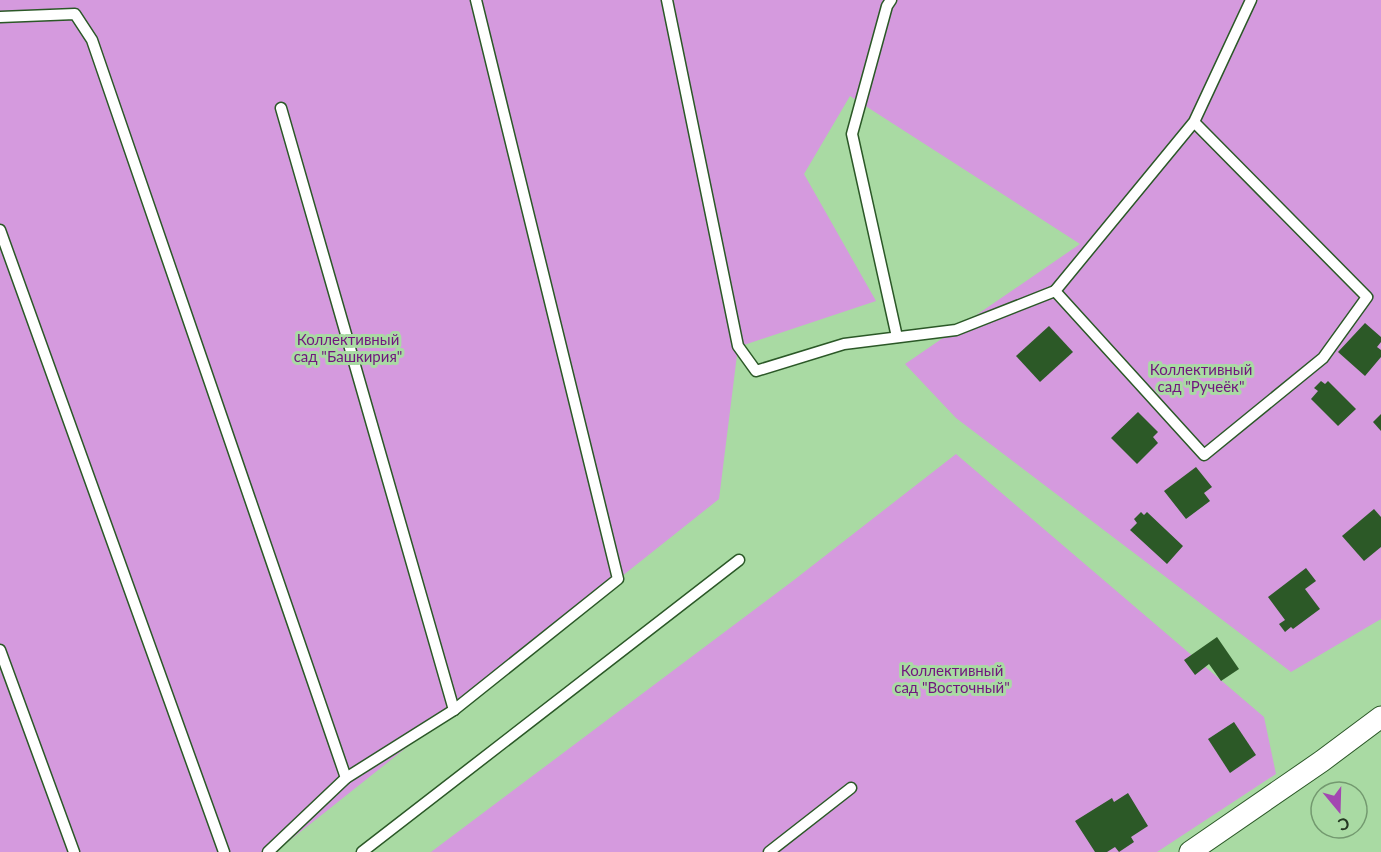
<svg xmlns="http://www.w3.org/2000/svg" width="1381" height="852" font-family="Lato,sans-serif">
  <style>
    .green { fill: #d59ade }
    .building { fill: #2c5927 }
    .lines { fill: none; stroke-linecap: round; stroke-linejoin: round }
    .service-casing { stroke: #2b5827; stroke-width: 13 }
    .minor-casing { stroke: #2b5827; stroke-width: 23 }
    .service { stroke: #fff; stroke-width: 10 }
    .minor { stroke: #fff; stroke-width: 21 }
    .labels { text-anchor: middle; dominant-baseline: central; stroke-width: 6; stroke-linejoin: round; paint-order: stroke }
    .park-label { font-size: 15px; fill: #71157e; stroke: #a9daa3 }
  </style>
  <rect width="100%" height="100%" fill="#a9daa3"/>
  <g class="green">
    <polygon points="0,0 1381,0 1381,619 1291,672 956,418 905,364 1080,244 850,96 804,174 876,301 738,347 719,499 275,852 0,852"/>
    <polygon points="956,454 1264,717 1276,774 1157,852 431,852 794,580"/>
  </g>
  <g class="building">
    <polygon points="1365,323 1381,337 1381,342 1377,347 1381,350 1381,357 1365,376 1338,352"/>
    <polygon points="1049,326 1073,352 1040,382 1016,356"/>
    <polygon points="1321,381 1325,384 1328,381 1356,409 1338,426 1311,399 1318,391 1314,388"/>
    <polygon points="1138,412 1158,432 1153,437 1158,443 1137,464 1111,438"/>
    <polygon points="1381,414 1381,431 1373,422"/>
    <polygon points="1196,467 1212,487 1204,493 1210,501 1186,519 1164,491"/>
    <polygon points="1374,509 1381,517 1381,547 1364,561 1342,536"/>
    <polygon points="1141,512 1144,515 1147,512 1183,546 1167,564 1130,530 1137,523 1134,519"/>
    <polygon points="1306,568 1316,581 1305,589 1320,609 1293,629 1291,627 1285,632 1279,624 1285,620 1268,597"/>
    <polygon points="1217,637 1239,669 1221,681 1209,664 1195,675 1184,660"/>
    <polygon points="1234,722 1256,755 1230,773 1208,739"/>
    <polygon points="1128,793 1148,826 1131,837 1134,842 1119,852 1115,847 1107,852 1095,852 1075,821 1112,798 1114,802"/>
  </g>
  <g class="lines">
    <defs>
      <g id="service">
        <polyline points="667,0 738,346 756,371 844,344 956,330 1055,291"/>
        <polyline points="891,0 887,6 852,134 897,337"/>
        <polyline points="0,17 75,14 92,40 346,778"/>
        <polyline points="281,108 454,710"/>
        <polyline points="1194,122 1367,297 1323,358 1204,455 1055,291 1194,122 1251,0"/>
        <polyline points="0,230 224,852"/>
        <polyline points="0,650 74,852"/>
        <polyline points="268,852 346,778 454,710 618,579 476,0"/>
        <polyline points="362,852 739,560"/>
        <polyline points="769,852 851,788"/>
      </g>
      <polyline id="minor" points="1190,852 1322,761 1381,717"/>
    </defs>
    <use href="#service" class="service-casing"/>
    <use href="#minor" class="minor-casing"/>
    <use href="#service" class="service"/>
    <use href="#minor" class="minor"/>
  </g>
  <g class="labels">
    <g class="park-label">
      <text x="348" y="339">Коллективный<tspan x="348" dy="17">сад "Башкирия"</tspan></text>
      <text x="1201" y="369">Коллективный<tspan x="1201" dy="17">сад "Ручеёк"</tspan></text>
      <text x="952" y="670">Коллективный<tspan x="952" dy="17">сад "Восточный"</tspan></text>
    </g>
  </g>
  <g transform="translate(1339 810) rotate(161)"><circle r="28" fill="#a9daa3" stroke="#73996f" stroke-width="1.5"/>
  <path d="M0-4.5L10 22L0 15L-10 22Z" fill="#a347b1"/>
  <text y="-9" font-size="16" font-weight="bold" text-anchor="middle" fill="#233721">С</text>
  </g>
</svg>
